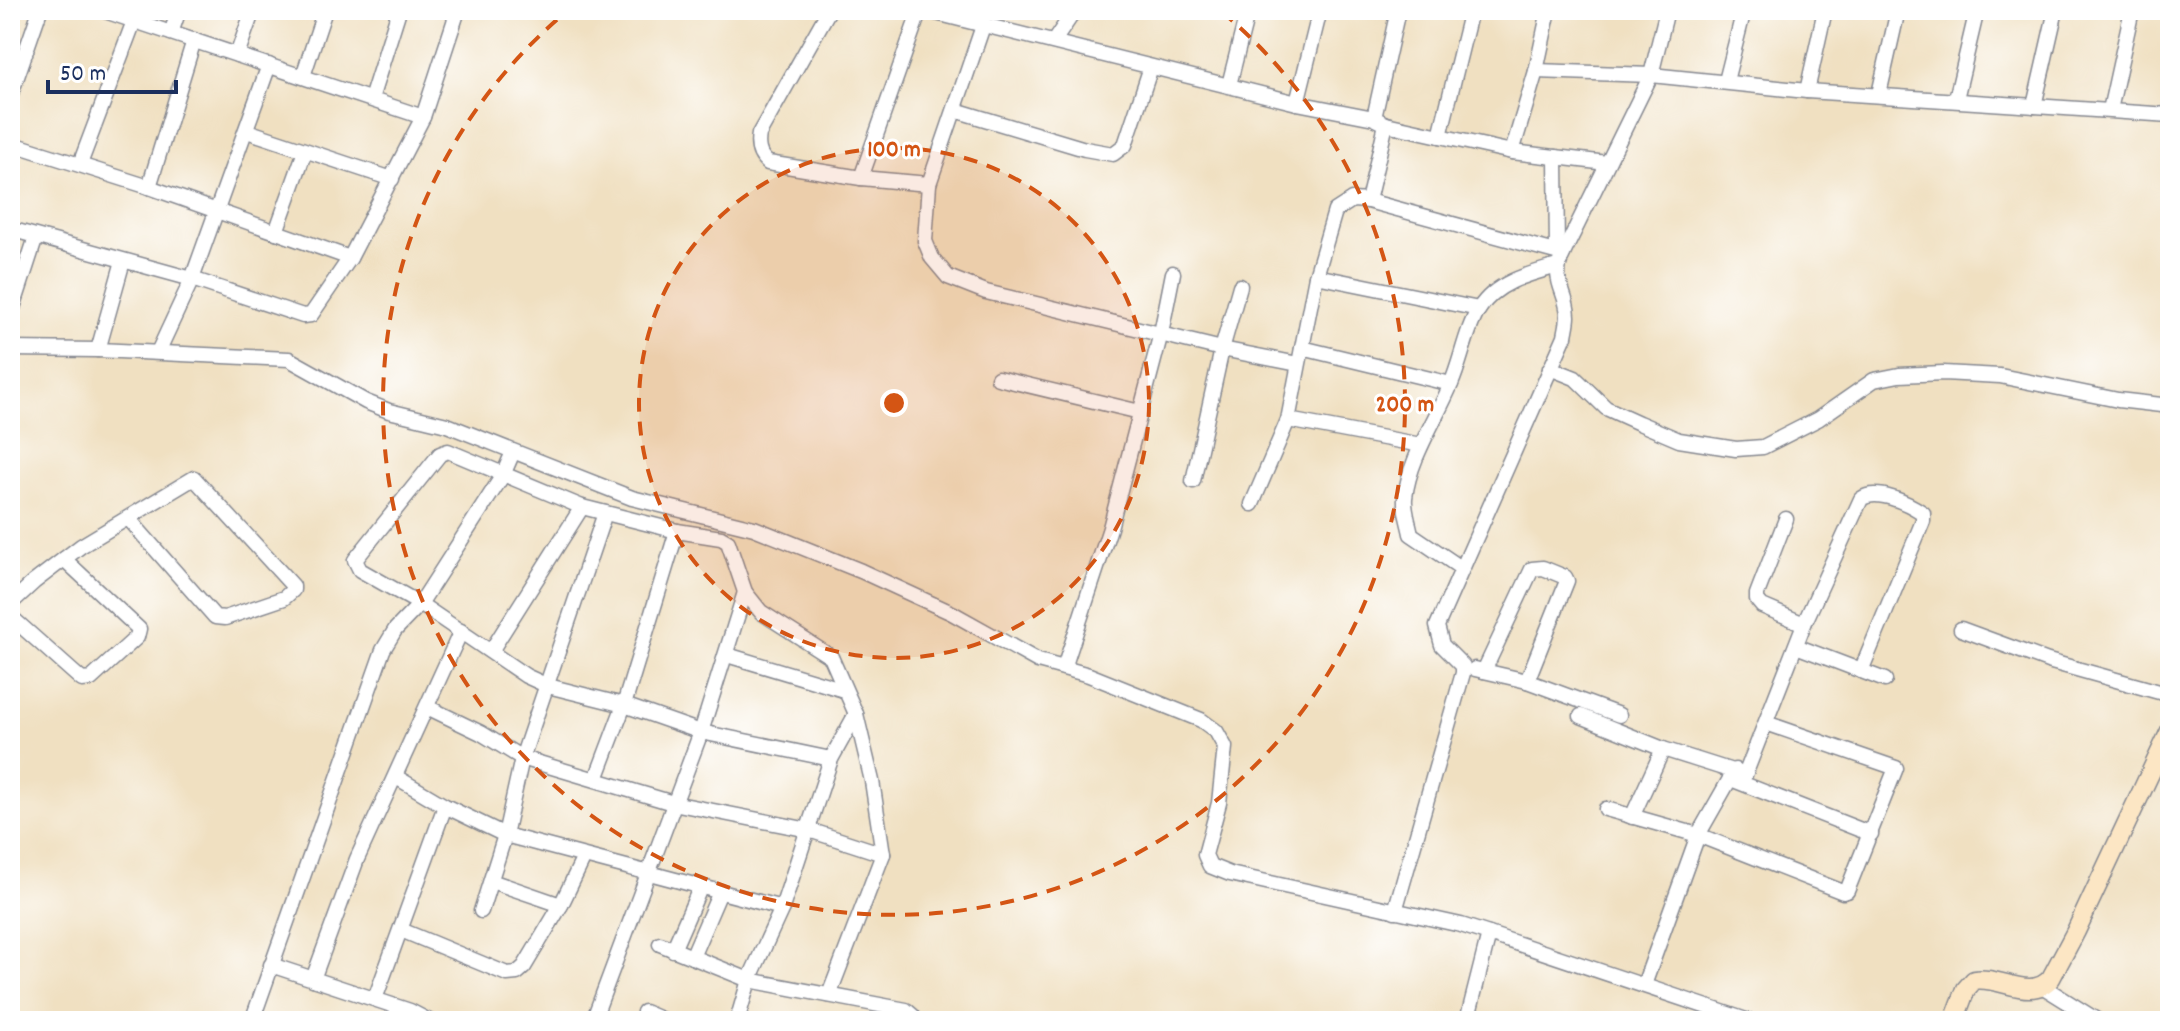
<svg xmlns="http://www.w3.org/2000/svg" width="2180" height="1031" font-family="Dekko,sans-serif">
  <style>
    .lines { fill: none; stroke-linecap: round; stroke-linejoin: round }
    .street-casing { stroke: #868890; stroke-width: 17 }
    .secondary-casing { stroke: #868890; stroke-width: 21 }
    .street { stroke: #fff; stroke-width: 14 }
    .secondary { stroke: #fce6c4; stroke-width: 18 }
    .ring { fill: none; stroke: #d45514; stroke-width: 4; stroke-dasharray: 14 10 }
    .centre { fill: #d45514; stroke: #fff; stroke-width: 4 }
    .ring-label { font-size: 24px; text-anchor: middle; font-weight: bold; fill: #d45514; stroke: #fff; stroke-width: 6; stroke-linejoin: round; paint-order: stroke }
  </style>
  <rect width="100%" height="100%" fill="#fff"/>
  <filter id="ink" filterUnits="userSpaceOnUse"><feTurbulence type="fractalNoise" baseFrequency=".0125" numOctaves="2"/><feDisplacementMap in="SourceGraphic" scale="16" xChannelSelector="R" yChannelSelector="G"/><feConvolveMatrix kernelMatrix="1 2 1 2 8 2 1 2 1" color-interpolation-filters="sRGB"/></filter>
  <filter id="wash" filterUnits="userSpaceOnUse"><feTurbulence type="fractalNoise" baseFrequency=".006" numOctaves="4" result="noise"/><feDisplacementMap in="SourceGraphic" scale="32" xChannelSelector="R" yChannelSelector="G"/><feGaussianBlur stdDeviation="1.8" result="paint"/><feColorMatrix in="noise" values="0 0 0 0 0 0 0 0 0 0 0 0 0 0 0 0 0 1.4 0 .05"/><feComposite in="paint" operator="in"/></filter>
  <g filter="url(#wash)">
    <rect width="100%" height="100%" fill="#f0e0c1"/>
  </g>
  <g filter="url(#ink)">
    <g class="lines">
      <defs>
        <g id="street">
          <polyline points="102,10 423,117"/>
          <path d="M829,10L759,134C757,145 758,155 768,163L861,178L929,184"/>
          <polyline points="924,10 1297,103 1374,118 1386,124 1512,152 1607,163"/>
          <polyline points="983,26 929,184 925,241 932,258 948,277 986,292 1222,349 1298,364"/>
          <polyline points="171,33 179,10"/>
          <polyline points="1054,41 1075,10"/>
          <polyline points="237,55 253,10"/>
          <polyline points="1536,71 1651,75 1807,91 2170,115"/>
          <polyline points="303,76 325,10"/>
          <polyline points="1726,81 1744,10"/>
          <polyline points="1229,85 1248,10"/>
          <polyline points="1807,91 1825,10"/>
          <polyline points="1879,94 1898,10"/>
          <polyline points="10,97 40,10"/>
          <polyline points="371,99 399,10"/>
          <polyline points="1956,99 1977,10"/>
          <polyline points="1297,103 1320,10"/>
          <polyline points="2034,106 2056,10"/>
          <polyline points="955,110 1085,149 1113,154 1125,145 1151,67"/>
          <polyline points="2110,110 2132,10"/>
          <polyline points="1374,118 1398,10"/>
          <polyline points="247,131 392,179"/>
          <polyline points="1440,136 1471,10"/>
          <polyline points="10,143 149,187 350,258"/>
          <polyline points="1512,152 1536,71 1549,10"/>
          <polyline points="1556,157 1557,252"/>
          <polyline points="80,164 134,21"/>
          <polyline points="861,178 920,10"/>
          <polyline points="149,187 194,40"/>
          <polyline points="1368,201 1386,124"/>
          <polyline points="10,229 192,279 303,316 311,315 350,258 423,117 458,10"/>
          <polyline points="276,232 305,151"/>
          <polyline points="1316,276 1479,309"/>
          <polyline points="10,317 36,237"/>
          <polyline points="1302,348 1451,384"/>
          <polyline points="10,349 98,350 289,359 366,402 389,411 447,425 632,498 754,528 861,571 952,613 1038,661 1089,675 1201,720 1216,731 1225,747 1219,803 1205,855 1210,866 1230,874 1461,925 1489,934 1467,1021"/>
          <polyline points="98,350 123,261"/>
          <polyline points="158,352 192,279 269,65"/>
          <polyline points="1550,368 1575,378 1606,408 1639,423 1679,440 1736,449 1763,447 1818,419 1874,380 1899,375 1943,373 2000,376 2118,400 2170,406"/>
          <polyline points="998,378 1140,412"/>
          <polyline points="1288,420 1421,445"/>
          <polyline points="1193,481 1222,349 1240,286"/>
          <polyline points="1252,504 1288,420 1316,276 1335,211 1352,200 1368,201 1563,254 1651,75 1667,10"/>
          <polyline points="1786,519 1757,594 1757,600 1762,606 1804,624"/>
          <path d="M1461,568L1411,534C1409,523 1404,510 1405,498C1409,459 1436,420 1451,384C1461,362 1466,329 1479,309C1496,282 1529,274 1558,266"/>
          <polyline points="10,604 34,582 81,546 194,478 293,586 293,590 284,598 225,618 215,617 128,518"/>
          <polyline points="10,616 82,680 91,679 137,637 139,629 64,559"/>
          <polyline points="1961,629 2048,661 2170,695"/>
          <polyline points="1796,646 1885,680"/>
          <polyline points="491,651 582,507"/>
          <polyline points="727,655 844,690"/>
          <polyline points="1064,668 1110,528 1161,333 1173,273"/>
          <polyline points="1475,669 1527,681 1619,715"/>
          <polyline points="1484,671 1532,569 1543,568 1565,577 1567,581 1527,681"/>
          <polyline points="427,707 481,733 522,758 673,803 809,830 883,854"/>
          <path d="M1581,716L1663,749L1745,775L1804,624L1861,499C1877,488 1908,503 1923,513V521L1861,671"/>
          <polyline points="396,777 445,806 505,835 782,908"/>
          <polyline points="596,779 624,705 677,531"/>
          <polyline points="1731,779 1871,834"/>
          <polyline points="1606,809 1698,835 1843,892 1847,891 1896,768 1766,723"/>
          <polyline points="1632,817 1663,749"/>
          <polyline points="491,881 561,905"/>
          <polyline points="481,911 505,835 522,758 605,513"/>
          <path d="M1395,911L1463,673V666L1442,645L1437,626L1565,336C1566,330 1568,322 1568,316C1567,290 1550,281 1563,254"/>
          <polyline points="401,930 507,974 517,973 524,967 561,905 584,857"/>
          <polyline points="1489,934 1749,1021"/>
          <polyline points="660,944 749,980 906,1010 913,1016 913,1021"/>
          <polyline points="673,950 701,886"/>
          <polyline points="692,957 720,892"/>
          <polyline points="271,965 410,1011 429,1021"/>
          <polyline points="313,979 357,859 461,631"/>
          <polyline points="1644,985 1698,835 1735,770"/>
          <polyline points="2042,986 2098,1021"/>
          <polyline points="829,995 883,854 872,781 856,714 831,657 761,612 745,592 728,542 721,538 677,531 582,507 448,451 440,454 355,560 360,570 420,604 526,676 548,686 624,705 701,732 831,759"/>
          <polyline points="375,999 445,806"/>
          <polyline points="644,1012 665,1021"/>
          <polyline points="252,1021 383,650 395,630 420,604 503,475 513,452"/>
          <polyline points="593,1021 701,732 745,592"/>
          <polyline points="737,1021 749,980 782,908 831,759 856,714"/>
        </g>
        <path id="secondary" d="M1954,1021L1966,989L1974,980C1999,975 2031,1002 2051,978L2076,931L2170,731"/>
      </defs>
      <use href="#street" class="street-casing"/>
      <use href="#secondary" class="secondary-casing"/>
      <use href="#street" class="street"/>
      <use href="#secondary" class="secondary"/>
    </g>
  </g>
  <circle cx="894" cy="403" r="255" fill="#d45514" fill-opacity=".12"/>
  <g class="ring">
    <circle cx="894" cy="403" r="255"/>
    <path d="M1222 12A511 511 0 1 1 566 12"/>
  </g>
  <circle cx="894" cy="403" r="12" class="centre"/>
  <g class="ring-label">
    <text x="894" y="156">100 m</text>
    <text x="1405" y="411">200 m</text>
  </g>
  <rect width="2180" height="1031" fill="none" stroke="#fff" stroke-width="40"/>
  <path d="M48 80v12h128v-12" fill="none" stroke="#1b2f5e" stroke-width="4"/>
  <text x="60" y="80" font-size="24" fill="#1b2f5e" stroke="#ffffff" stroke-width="6" paint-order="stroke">50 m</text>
</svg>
